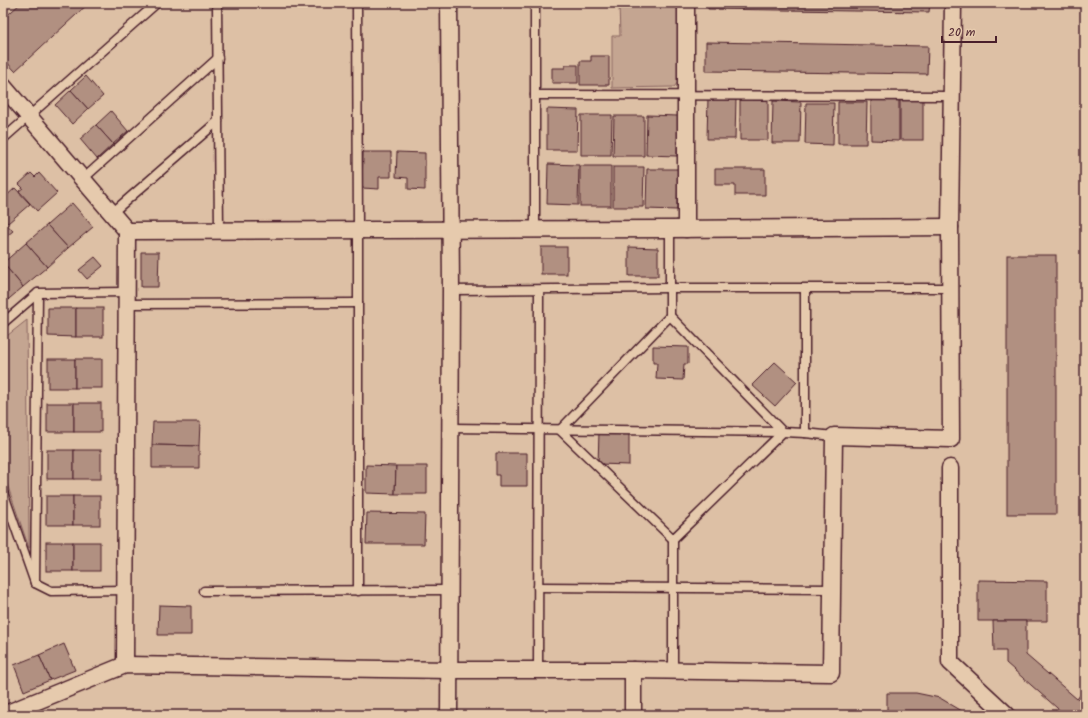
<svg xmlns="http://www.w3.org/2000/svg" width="1088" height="718" font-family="Kalam,sans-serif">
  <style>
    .green { fill: #c4a591; stroke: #87625e }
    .building { fill: #b19081; stroke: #4a1f2b }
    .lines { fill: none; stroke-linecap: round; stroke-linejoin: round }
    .lane-casing { stroke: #4a1f2b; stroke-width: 11 }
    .street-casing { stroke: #4a1f2b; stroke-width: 19 }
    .lane { stroke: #e6caad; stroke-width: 8 }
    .street { stroke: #e6caad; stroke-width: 16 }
  </style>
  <rect width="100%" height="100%" fill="#ddc0a5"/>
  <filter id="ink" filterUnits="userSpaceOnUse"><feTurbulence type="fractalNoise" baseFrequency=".025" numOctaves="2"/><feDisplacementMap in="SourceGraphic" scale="8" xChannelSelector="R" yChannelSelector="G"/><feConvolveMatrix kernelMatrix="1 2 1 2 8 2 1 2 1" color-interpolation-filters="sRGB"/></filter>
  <g filter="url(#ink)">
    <g class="green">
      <polygon points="619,3 681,3 682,77 674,87 612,88 612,36 620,36"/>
      <polygon points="27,320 29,548 3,472 3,339"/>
    </g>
    <g class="building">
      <polygon points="21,3 89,3 15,71 3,58 3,19"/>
      <polygon points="708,3 930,3 929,12 708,9"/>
      <polygon points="706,42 928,46 927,74 706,71"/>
      <polygon points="591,56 609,56 609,85 580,85 580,61 591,61"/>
      <polygon points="565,65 578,65 578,83 552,83 552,68 565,68"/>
      <polygon points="86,76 103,96 88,109 71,90"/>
      <polygon points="71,90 88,109 72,124 55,105"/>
      <polygon points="708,97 736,98 735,139 707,139"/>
      <polygon points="740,98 768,99 768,140 740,140"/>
      <polygon points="871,99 899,99 899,141 871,140"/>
      <rect x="900" y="100" width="23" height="40"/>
      <polygon points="773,101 801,102 800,143 772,143"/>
      <polygon points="838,102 867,102 866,144 838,144"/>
      <polygon points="806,103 834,103 833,145 805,144"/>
      <polygon points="547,109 578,110 577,150 547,150"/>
      <polygon points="111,111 128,131 113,144 96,125"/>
      <polygon points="581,115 612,115 611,155 581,155"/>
      <polygon points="647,115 678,116 677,156 646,155"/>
      <polygon points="614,116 644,116 644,156 613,156"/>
      <polygon points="96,125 113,144 97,159 80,139"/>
      <polygon points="363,152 391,152 391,177 379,177 379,189 362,188"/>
      <polygon points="397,152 425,153 425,190 408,189 408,178 396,177"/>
      <polygon points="548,164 579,165 578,205 547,204"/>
      <rect x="580" y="166" width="31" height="40"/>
      <polygon points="613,167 644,167 643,207 613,207"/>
      <polygon points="647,169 678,169 677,210 646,209"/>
      <polygon points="715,169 765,169 765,195 735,195 735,185 715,185"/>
      <polygon points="31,173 35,177 39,173 57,193 37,211 19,191 23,188 19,184"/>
      <polygon points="15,188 30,204 8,223 3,218 3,199"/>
      <polygon points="72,203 93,227 68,248 47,225"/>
      <polygon points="3,220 13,231 3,239"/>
      <polygon points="47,225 68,248 47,267 26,243"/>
      <polygon points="26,243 47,267 23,287 3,263"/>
      <rect x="541" y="247" width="26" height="27"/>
      <polygon points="629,247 658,248 658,276 629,276"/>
      <polygon points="141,252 159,252 158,287 141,287"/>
      <rect x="1007" y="255" width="49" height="259"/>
      <polygon points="95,257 103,266 87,279 79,270"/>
      <polygon points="3,263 23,287 3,304"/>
      <polygon points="48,308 76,308 76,337 48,336"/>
      <rect x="76" y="308" width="27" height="29"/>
      <polygon points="653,346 688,347 688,364 684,364 683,380 656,379 657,363 653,363"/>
      <rect x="48" y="359" width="27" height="29"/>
      <rect x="75" y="359" width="27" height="29"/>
      <polygon points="775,362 797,382 775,406 752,385"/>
      <rect x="47" y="403" width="27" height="29"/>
      <rect x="74" y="403" width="27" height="29"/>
      <polygon points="153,422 200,422 199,446 152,445"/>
      <polygon points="599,432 629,433 629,465 598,464"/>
      <polygon points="152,445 199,446 199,468 152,468"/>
      <rect x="47" y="450" width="27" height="29"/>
      <rect x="74" y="450" width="27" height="29"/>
      <polygon points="496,453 527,453 527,486 499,486 499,475 496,475"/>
      <polygon points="366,465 396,466 395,494 366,493"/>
      <polygon points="396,466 427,466 427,494 395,494"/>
      <rect x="46" y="496" width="27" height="29"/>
      <rect x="73" y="496" width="27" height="29"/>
      <polygon points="367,513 425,514 424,544 366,544"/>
      <rect x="46" y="542" width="27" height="29"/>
      <rect x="73" y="542" width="27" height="29"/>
      <polygon points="978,580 1047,581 1047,621 978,621"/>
      <polygon points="159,605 191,606 191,635 158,635"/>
      <polygon points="993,621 1026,621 1026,655 1077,699 1085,689 1085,715 1065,715 1006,663 1006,651 994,651"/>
      <polygon points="64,644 75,670 50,680 39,655"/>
      <polygon points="39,655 50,680 24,691 14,665"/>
      <polygon points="887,693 916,693 940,698 962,711 966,715 887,715"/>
    </g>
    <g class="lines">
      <defs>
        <g id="lane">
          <polyline points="217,3 219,231"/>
          <polyline points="357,3 358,230 358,591"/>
          <polyline points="535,95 952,96"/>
          <polyline points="3,139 157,3"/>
          <polyline points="83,179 218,58"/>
          <polyline points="112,213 218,121"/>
          <polyline points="535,229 535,3"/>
          <polyline points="670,229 670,316"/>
          <polyline points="451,290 670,288 950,288"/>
          <polyline points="127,304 358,303"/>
          <polygon points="670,316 783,432 673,539 560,430"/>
          <polyline points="3,323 38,293 127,292"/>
          <polyline points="451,428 783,432 805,433 834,436"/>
          <polyline points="805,433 805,289"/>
          <polyline points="3,492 35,583 51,591 126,590"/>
          <polyline points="35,583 38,293"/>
          <polyline points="538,587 832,589"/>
          <polyline points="204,591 450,590"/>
          <polyline points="538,670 539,290"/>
          <polyline points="673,671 673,539"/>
        </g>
        <g id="street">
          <polyline points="449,3 451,290 449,715"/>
          <polyline points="3,86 127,231 125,665"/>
          <polyline points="686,229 686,3"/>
          <polyline points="127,231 670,229 950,227"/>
          <polyline points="950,468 950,662 1007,715"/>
          <polyline points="633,670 633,715"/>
          <polyline points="3,715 125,665 449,670 633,670 831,673 834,436 951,439 950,227 953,3"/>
        </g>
      </defs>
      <use href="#lane" class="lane-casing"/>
      <use href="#street" class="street-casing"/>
      <use href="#lane" class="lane"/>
      <use href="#street" class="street"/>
    </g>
  </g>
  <rect width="1088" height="718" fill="none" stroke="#e6caad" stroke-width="16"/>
  <rect x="8" y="8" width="1072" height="702" fill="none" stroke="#4a1f2b" stroke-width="1.5" filter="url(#ink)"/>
  <path d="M942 36v6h54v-6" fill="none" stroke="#4a1f2b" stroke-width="2"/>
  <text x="948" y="36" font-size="12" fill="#4a1f2b" stroke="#e6caad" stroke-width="3" paint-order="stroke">20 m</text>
</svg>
